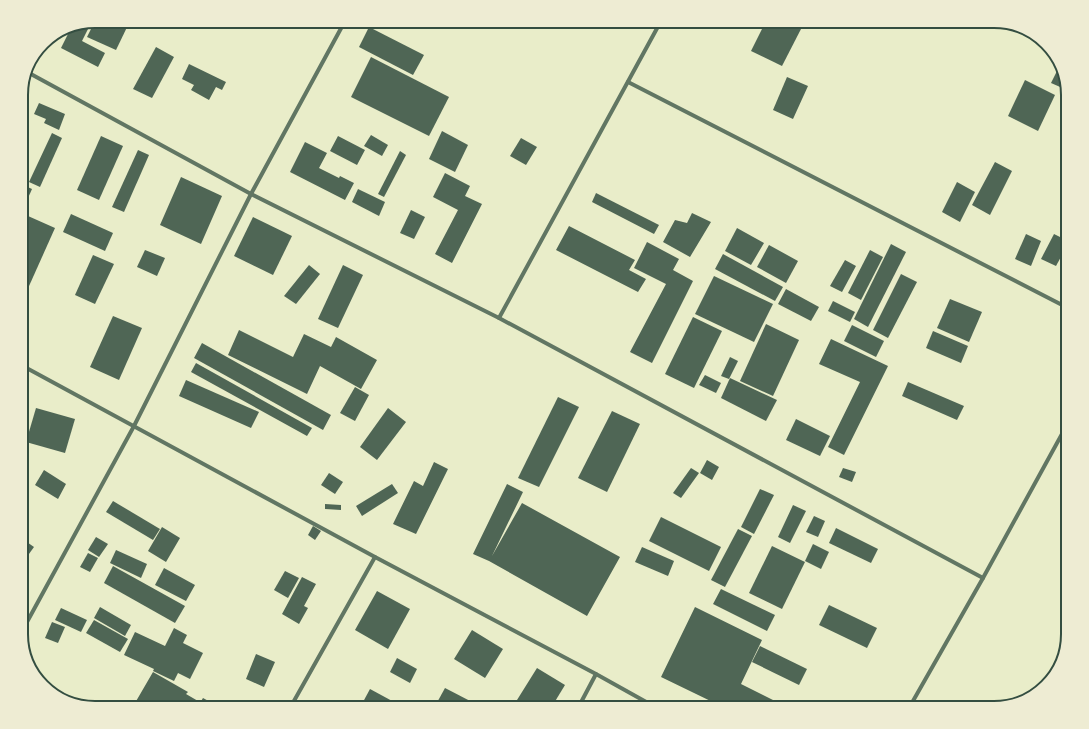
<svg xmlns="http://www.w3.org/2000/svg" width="1089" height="729" font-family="'Fira Sans Condensed',sans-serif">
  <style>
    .building { fill: #4f6655 }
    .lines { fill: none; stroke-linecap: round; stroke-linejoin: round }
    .minor { stroke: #617663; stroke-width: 4 }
    .rim { fill: none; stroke: #344e41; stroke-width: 2 }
  </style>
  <rect width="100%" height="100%" fill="#e9edc9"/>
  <g class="building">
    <polygon points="95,21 130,21 116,50 87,37"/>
    <polygon points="766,21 786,21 801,29 782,66 751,51"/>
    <polygon points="85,23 90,25 82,41 105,53 98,67 61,48 72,26"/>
    <polygon points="369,27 424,55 413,75 359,47"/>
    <polygon points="156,47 174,57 152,98 133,89"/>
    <polygon points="371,57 449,97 429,136 351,97"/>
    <polygon points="189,64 226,82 222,90 216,87 209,100 191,90 194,85 182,79"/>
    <polygon points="1060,65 1067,90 1051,83"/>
    <polygon points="787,77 808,86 793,119 773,110"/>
    <polygon points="1025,80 1055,95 1038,131 1008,116"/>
    <polygon points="39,103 65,114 59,130 44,123 46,119 34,114"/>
    <polygon points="442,131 468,145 455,172 429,159"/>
    <polygon points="52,133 62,138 40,187 29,182"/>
    <polygon points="371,135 388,145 382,156 364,146"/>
    <polygon points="101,136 123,146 99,200 77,190"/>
    <polygon points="338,136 365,150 357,165 330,151"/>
    <polygon points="521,138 537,147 526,165 510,156"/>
    <polygon points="305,142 327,153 319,168 339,178 340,176 354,183 345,200 290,172"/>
    <polygon points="138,150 149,155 124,212 112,207"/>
    <polygon points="400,151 406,155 384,197 378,194"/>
    <polygon points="995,162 1012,171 990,215 972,205"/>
    <polygon points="445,173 470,186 465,196 482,204 452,263 435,254 458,210 433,197"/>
    <polygon points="181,177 222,196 201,244 160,225"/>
    <polygon points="957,182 975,192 960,222 942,212"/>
    <polygon points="21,184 32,189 24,207 21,205"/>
    <polygon points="358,189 385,202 379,216 352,202"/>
    <polygon points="596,193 659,225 654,234 592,202"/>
    <polygon points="411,210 425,217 414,239 400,233"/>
    <polygon points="692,213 711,222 690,257 663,242 675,220 687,223"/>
    <polygon points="71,214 113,233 105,251 63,232"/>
    <polygon points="28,216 55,228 21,304 21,232"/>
    <polygon points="253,217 292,236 273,275 234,256"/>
    <polygon points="569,226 635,260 629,270 646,279 638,292 556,250"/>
    <polygon points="737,228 764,243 751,265 725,251"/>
    <polygon points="1026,234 1041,241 1031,266 1015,259"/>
    <polygon points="1054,234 1068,241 1068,244 1056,266 1041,259"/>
    <polygon points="647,242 679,259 673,270 693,281 652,363 630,352 666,284 634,268"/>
    <polygon points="891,244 906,252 868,327 854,319"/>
    <polygon points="769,245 798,261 786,283 757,267"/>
    <polygon points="145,250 165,258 157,276 137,267"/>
    <polygon points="870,250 883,257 861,300 848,293"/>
    <polygon points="723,254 783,287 775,301 715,269"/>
    <polygon points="93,255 114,264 95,304 75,295"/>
    <polygon points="845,260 856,266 842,292 830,286"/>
    <polygon points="309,265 320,274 296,304 284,296"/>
    <polygon points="343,265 363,275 338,328 318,319"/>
    <polygon points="901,274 917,282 888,338 873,330"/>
    <polygon points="714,276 773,304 754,342 695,314"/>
    <polygon points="786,289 819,307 811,321 778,304"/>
    <polygon points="950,299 982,312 969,342 937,328"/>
    <polygon points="833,301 855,312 850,322 828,311"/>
    <polygon points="113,316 142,328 119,380 90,367"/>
    <polygon points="693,317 722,331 694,388 665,374"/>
    <polygon points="766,324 799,340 773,396 740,381"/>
    <polygon points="852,325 884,341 876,357 844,341"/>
    <polygon points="239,330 293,357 304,334 331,347 336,337 377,360 361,389 320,366 307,394 228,355"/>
    <polygon points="933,331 968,346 961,363 926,348"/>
    <polygon points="831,339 888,366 844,455 828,447 860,382 819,364"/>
    <polygon points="202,343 331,415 323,430 194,358"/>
    <polygon points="730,357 738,361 729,379 721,376"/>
    <polygon points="196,363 312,428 307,436 191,372"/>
    <polygon points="705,375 721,383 716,393 699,385"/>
    <polygon points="730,378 777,400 766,421 721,398"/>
    <polygon points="186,380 259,412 251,428 179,396"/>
    <polygon points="908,382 964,406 957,420 902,396"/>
    <polygon points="355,387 369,395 355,421 340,413"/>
    <polygon points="558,397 579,407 539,487 518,478"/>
    <polygon points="36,408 75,419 65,453 26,442"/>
    <polygon points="388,408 406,422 377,460 360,447"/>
    <polygon points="612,411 640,424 607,492 578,478"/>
    <polygon points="21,414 27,416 21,431"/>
    <polygon points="796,419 830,436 820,456 786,440"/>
    <polygon points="707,460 719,467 712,480 700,473"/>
    <polygon points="434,462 448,469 416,534 393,524 414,481 423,486"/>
    <polygon points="691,468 699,473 681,498 673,493"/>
    <polygon points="843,468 856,472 852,482 839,477"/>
    <polygon points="44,470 66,484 58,499 35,485"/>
    <polygon points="329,473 343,482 335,494 321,485"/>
    <polygon points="392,484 398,493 362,516 356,506"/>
    <polygon points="507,484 523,492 492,556 522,503 620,557 587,616 489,561 473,554"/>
    <polygon points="760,489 774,495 754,534 741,527"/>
    <polygon points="113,501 160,529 153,540 106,512"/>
    <polygon points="325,504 341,505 341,510 325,509"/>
    <polygon points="793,505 806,511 790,543 778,537"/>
    <polygon points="814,516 825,521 818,537 806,532"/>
    <polygon points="661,517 721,547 709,571 649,541"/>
    <polygon points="313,526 321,531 315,540 308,535"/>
    <polygon points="162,527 180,538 166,562 148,551"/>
    <polygon points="836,528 878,549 871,563 829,543"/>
    <polygon points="738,529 752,536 725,587 711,580"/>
    <polygon points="96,537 108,544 99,557 88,550"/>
    <polygon points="21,538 34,547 21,565"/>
    <polygon points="813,544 829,552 821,569 805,561"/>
    <polygon points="772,546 805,562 782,609 749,593"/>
    <polygon points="642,547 674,561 668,576 635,562"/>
    <polygon points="116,550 147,564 141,578 110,563"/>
    <polygon points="88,553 98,558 90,572 80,567"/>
    <polygon points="113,566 185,606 175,623 104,583"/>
    <polygon points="164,568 195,585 186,601 155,585"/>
    <polygon points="285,571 299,578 288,598 274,590"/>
    <polygon points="302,577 316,584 304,606 308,608 299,624 282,614"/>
    <polygon points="721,589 775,615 767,631 713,604"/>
    <polygon points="377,591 410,609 388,649 355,630"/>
    <polygon points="829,605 877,628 867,648 819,625"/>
    <polygon points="100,607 131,625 125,636 94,618"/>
    <polygon points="695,607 762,640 741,684 781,704 779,708 725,708 661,677"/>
    <polygon points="61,608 87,620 81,632 55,620"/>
    <polygon points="94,620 128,639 120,652 86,633"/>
    <polygon points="52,622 65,627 58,643 45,638"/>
    <polygon points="174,628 187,635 183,643 203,653 190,679 178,673 174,681 153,671 154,669 124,655 135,632 165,646"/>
    <polygon points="472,630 503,649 485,678 454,659"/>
    <polygon points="760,646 807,669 799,685 752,662"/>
    <polygon points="256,654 275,662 264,687 246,679"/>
    <polygon points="397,658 417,669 410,683 390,672"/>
    <polygon points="537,668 565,685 551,708 512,708"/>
    <polygon points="153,672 188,692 186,694 198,701 194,708 144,708 135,703"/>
    <polygon points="445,688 474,703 472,708 434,708"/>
    <polygon points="370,689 394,702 391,708 375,708 363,702"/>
    <polygon points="203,698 221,708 197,708"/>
    <polygon points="314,704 324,708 312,708"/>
  </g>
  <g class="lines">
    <g class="minor">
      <polyline points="29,73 251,194 499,318 983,578"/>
      <polyline points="628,82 1068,308"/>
      <polyline points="499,318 661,21"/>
      <polyline points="21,365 375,557 596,674 657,708"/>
      <polyline points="21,633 134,426 251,194 345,21"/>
      <polyline points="290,708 375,557"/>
      <polyline points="578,708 596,674"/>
      <polyline points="909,708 983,578 1068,423"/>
    </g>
  </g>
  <path d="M0 0H1089V729H0ZM95 28H994A67 67 0 0 1 1061 95V634A67 67 0 0 1 994 701H95A67 67 0 0 1 28 634V95A67 67 0 0 1 95 28Z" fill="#eeecd3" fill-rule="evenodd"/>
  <path class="rim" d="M95 28H994A67 67 0 0 1 1061 95V634A67 67 0 0 1 994 701H95A67 67 0 0 1 28 634V95A67 67 0 0 1 95 28Z"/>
</svg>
